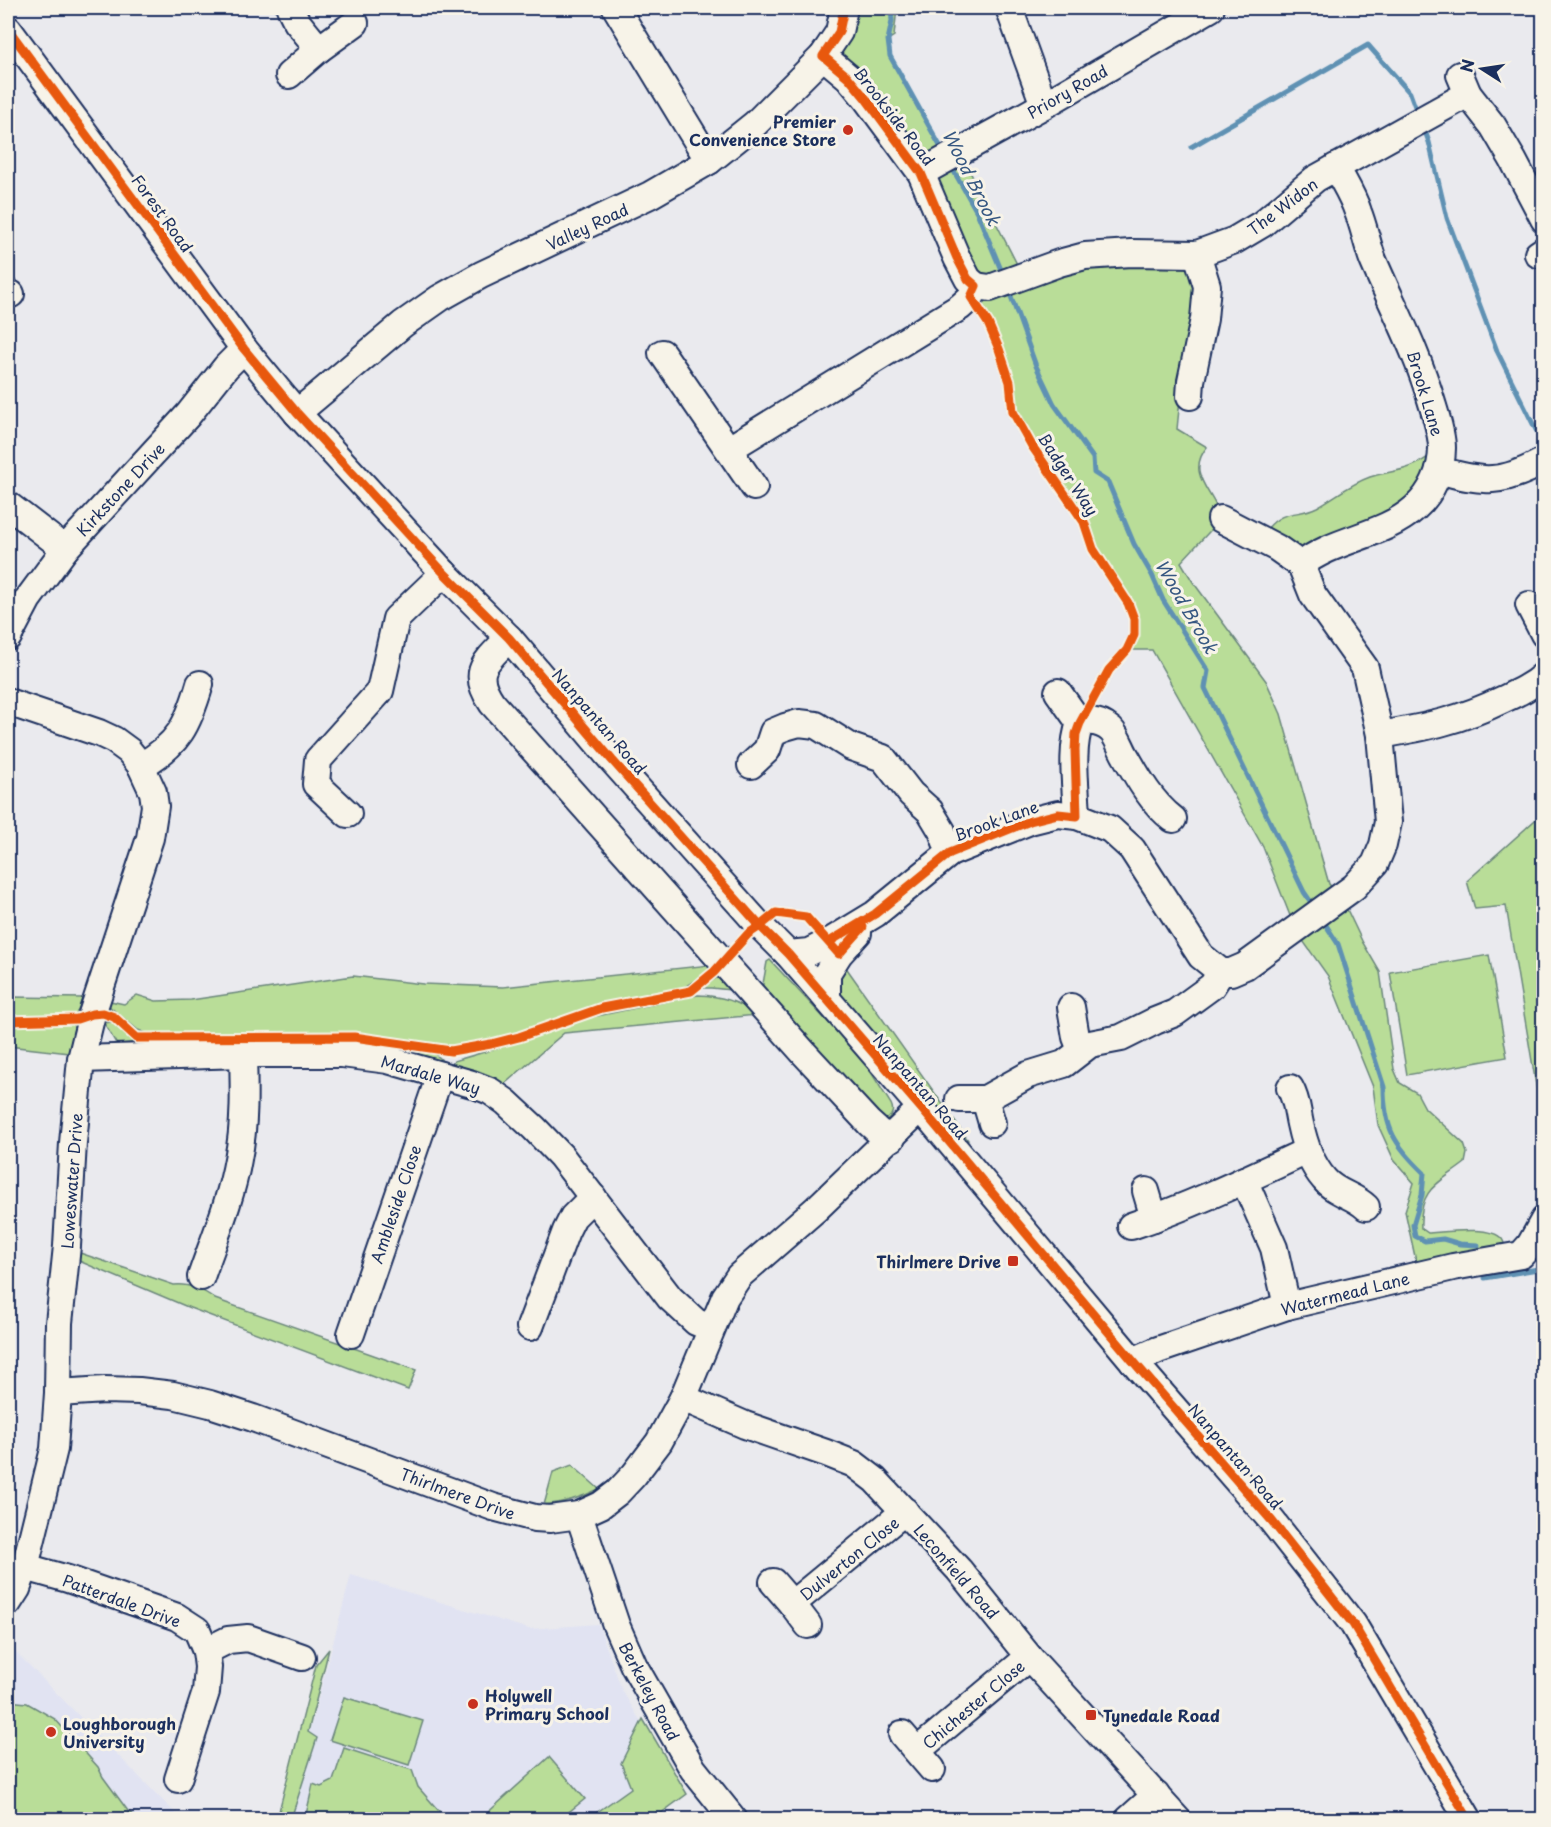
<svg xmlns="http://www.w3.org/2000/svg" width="1551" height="1827" font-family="'Playpen Sans',sans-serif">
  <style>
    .built { fill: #e1e3f2 }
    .green { fill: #b9dd98; stroke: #6a867b; stroke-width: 1.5 }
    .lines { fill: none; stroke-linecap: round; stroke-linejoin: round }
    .stream { stroke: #5e91b3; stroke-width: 5 }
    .minor-casing { stroke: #1b2f5e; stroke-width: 30 }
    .minor { stroke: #f7f3e8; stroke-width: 26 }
    .cycleway-casing { stroke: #f7f3e8; stroke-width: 13 }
    .cycleway { stroke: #e8590c; stroke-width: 9 }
    .poi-dot { fill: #c8321e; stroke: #f7f3e8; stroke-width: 2 }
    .labels { text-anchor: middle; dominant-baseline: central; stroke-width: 6; stroke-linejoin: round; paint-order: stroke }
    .street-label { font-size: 16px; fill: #1b2f5e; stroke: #f7f3e8 }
    .poi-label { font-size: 16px; font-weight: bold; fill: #1b2f5e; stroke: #f7f3e8; text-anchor: start }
    .water-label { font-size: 18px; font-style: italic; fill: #375882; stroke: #f7f3e8 }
  </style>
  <rect width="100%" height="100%" fill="#eaeaee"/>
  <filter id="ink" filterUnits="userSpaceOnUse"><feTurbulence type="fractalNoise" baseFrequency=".0167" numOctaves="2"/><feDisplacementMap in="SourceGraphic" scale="12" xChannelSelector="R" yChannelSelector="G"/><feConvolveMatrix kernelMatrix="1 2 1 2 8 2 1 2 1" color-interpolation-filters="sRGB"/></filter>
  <g filter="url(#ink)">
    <g class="built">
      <polygon points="351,1575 529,1629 598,1624 622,1690 683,1793 648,1819 286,1820"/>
      <polygon points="8,1644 181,1819 8,1819"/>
    </g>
    <g class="green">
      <path d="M854,8H897L894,36L888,40L890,56L947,159L960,152L1023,276L1197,254L1191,381L1177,379L1180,399L1177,429L1207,447C1184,475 1216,493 1221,519L1181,562L1193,582L1266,681L1281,714L1329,884L1341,897L1363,943L1380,972L1394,1069L1400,1083L1417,1093L1425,1108L1464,1144L1467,1153L1465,1163C1438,1184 1419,1188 1421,1228L1428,1233C1445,1232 1491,1225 1502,1239C1505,1243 1506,1252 1508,1257L1419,1275L1405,1211L1414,1183L1394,1160L1378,1125L1373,1087L1328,976L1296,931L1263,847L1152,650H1127L1134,635V619L1128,603L1093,549L1084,522L1032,446L1013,412L1010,382L999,349L988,323L971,297L921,173L823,56Z"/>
      <path d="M1442,446L1431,488L1310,558L1267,529C1284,508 1298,517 1317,507C1335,497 1350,484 1370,477C1382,473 1395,472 1407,468C1420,464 1431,455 1442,446Z"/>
      <polygon points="1543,813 1544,1096 1538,1097 1506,906 1475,909 1467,881"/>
      <polygon points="1489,955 1507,1057 1407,1075 1390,972"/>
      <path d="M770,960L864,1061L891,1104C895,1112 891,1117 884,1122L762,989L767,962Z"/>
      <polygon points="710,965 708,972 683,988 578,1011 495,1041 451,1046 362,1035 155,1036 138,1030 109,1006 110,1001 124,1004 137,995 156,1001 191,1000 353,976 423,984 503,987"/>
      <polygon points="845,966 968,1140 965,1141 836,990 836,976"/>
      <polygon points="721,975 732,990 711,988 701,988"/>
      <path d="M698,995C722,996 738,1001 757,1015L564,1033L501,1087L450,1069L454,1061L525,1040L583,1019Z"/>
      <polygon points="8,997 83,998 76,1014 8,1016"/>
      <polygon points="111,1022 117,1025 136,1042 117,1045 104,1023"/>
      <polygon points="75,1023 69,1053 8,1046 8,1025"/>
      <path d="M376,1043C392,1045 434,1046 443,1062L442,1063L376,1046L374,1045Z"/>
      <path d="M80,1253L174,1285C187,1283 204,1290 215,1299L416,1370L408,1390L190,1308L79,1261Z"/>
      <path d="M572,1465L599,1489C581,1498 564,1503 544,1505L553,1472Z"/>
      <polygon points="329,1649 308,1732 317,1738 291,1819 277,1819 316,1665"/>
      <polygon points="344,1697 423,1721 409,1765 330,1740"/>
      <polygon points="8,1701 27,1703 55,1719 98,1767 103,1777 128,1811 137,1819 8,1819"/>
      <polygon points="643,1719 687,1794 653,1819 598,1819 596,1813 631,1788 621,1763"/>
      <polygon points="344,1748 412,1770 418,1787 446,1819 305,1819 313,1784 321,1787 333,1781"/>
      <polygon points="549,1757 585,1799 560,1819 487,1819 484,1816"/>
    </g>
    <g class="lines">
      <g class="stream">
        <polyline points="891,8 892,21 888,40 890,56 944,153"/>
        <polyline points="1423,126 1429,142 1447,218 1497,351 1536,430"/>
        <polyline points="1191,147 1368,45 1410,93 1418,115"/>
        <polyline points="951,166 977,212 1004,277"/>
        <polyline points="1008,288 1036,366 1054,404 1093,458 1094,473 1108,482 1134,544 1152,575 1163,600 1208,671 1205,688 1304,892 1315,908"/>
        <path d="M1322,919L1338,944L1384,1087C1384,1129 1395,1145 1424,1173L1422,1195L1413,1225L1415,1236L1425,1241L1443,1239L1460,1244L1478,1245"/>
        <polyline points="1485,1278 1544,1268"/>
      </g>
      <defs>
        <g id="minor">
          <polyline points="290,8 297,22 319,49"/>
          <polyline points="616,8 709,161"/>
          <polyline points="1009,8 1044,105"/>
          <polyline points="8,29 244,349 297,413 444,573 509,638 612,760 760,926 788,954 921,1108 1133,1361 1272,1521 1353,1624 1469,1820"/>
          <polyline points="823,56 848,77 867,100 921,173 957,258 968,279 976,286"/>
          <polyline points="289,75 319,49 355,23"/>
          <polyline points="1460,75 1468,94 1493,126 1513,160 1544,219"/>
          <polyline points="921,173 1044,105 1211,8"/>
          <polyline points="1538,254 1544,250"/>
          <polyline points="976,286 990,288 1059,263 1085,256 1131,253 1197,254 1235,240 1262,224 1315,179 1468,94"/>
          <polyline points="8,293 11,294"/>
          <polyline points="662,353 754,487"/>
          <polyline points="1190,396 1191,381 1204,319 1207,286 1197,254"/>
          <polyline points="297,413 403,324 440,298 481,275 650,195 709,161 755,124 823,56 839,32 844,8"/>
          <polyline points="729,449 960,307 971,297 976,286"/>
          <path d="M1439,470C1483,483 1502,484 1544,461"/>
          <polyline points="8,505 65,549"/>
          <polyline points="1221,519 1277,548 1301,565"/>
          <path d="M1301,565C1335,538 1382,537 1415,508C1432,493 1442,470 1442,448C1442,434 1436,416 1432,403C1417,351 1394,309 1373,260C1367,244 1364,227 1358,212C1353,196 1343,181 1336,167"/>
          <polyline points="1529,605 1544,634"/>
          <polyline points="8,637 28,599 65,549 188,415 226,367 244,349"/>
          <path d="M509,638C486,662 470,671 492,703L803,1052L869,1123L879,1132L892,1138"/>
          <polyline points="1058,692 1080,723"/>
          <polyline points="8,702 99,733 114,740 129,751 141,766 153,792 155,806 150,838 92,1014 81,1059 73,1143 67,1246 59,1323 58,1393 54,1449 25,1567 17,1589 8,1603"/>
          <path d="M1080,723C1091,720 1102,722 1111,730C1117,736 1121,748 1125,755C1138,778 1152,803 1173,819"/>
          <path d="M1380,735C1428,727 1461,720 1504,699C1519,692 1532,686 1544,675"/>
          <polyline points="751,765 767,750 773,732 785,727 799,723 816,725 851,747 883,758 911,794 930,811 942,831 950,853"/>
          <path d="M141,766C179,744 188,725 200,684"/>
          <polyline points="348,814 316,784 318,760 380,691 396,619 444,573"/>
          <path d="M1077,816C1076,786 1070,751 1080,723"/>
          <polyline points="788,954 809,952 829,942 875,914 950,853 1030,821 1058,814 1077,816 1110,829 1132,849 1201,956 1221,972 1231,972 1245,966 1354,887 1375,864 1383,845 1388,822 1380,735 1365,668 1313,595 1301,565"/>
          <polyline points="827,999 827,973 839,954 858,933"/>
          <polyline points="1071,1007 1076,1037 1081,1050"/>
          <polyline points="81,1059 243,1054 342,1054 388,1060 472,1084 490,1091 506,1102 534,1128 561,1156 670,1298 696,1322 711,1328"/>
          <path d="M1290,1088C1297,1100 1297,1111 1300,1124C1304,1143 1311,1164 1324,1179C1335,1193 1354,1195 1366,1207"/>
          <polyline points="959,1099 985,1099 1028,1075 1064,1064 1090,1044 1121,1038 1155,1021 1175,1013 1212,986 1221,972"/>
          <polyline points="985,1099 992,1123"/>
          <polyline points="1244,1180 1274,1248 1287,1306"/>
          <polyline points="1146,1191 1154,1218"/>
          <path d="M1131,1226C1191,1206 1249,1178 1307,1151"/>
          <path d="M201,1277C214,1239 231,1200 238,1159C245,1125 244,1088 243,1054"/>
          <polyline points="530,1327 566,1231 573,1217 593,1197"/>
          <polyline points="351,1334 440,1075"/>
          <polyline points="1133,1361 1158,1350 1287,1306 1453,1267 1521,1255 1530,1245 1544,1220"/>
          <polyline points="58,1393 105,1390 139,1391 173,1395 210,1404 253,1418 493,1507 535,1518 550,1519 579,1515 601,1505 618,1492 634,1475 659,1442 683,1398 725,1297 739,1276 816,1209 921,1108"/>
          <polyline points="683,1398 745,1425 826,1453 854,1464 875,1480 959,1570 1029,1657 1178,1820"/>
          <polyline points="579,1515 616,1625 634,1666 693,1769 734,1820"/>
          <polyline points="25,1567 68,1579 177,1617 197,1630 206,1651 208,1667 206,1692 178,1779"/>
          <polyline points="773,1582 792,1604 808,1625"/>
          <polyline points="792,1604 905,1511"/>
          <polyline points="206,1651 228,1640 248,1638 302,1657"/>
          <polyline points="902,1734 932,1769"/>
          <polyline points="917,1751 1029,1657"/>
          <polyline points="1128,1820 1156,1795"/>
        </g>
      </defs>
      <use href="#minor" class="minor-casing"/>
      <use href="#minor" class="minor"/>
      <defs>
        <g id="cycleway">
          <polyline points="8,29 244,349 297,413 444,573 509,638 612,760 760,926 788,954 921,1108 1133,1361 1272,1521 1353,1624 1469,1820"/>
          <polyline points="829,942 875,914 950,853 1030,821 1058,814 1077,816 1075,750 1076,734 1080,723 1109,670 1127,650 1134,635 1134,619 1128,603 1093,549 1084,522 1032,446 1013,412 1010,382 999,349 988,323 971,297 976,286 968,279 957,258 921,173 867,100 848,77 823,56 839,32 844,8"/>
          <polyline points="8,1021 77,1019 92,1014 103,1013 114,1017 137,1038 354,1037 451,1051 491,1044 519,1037 602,1008 691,991 714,972 748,934 760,926 776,913 806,917 839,954 863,927"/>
        </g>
      </defs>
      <use href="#cycleway" class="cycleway-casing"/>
      <use href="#cycleway" class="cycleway"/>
    </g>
  </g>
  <g class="poi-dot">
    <circle cx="848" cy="130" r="6"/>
    <rect x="1007" y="1255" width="12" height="12" rx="3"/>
    <circle cx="473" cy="1704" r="6"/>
    <rect x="1085" y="1709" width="12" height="12" rx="3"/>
    <circle cx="51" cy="1732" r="6"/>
  </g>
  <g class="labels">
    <g class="street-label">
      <text transform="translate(1067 91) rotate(-30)">Priory Road</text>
      <text transform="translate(895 116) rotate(52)">Brookside Road</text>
      <text transform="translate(1282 206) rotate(-37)">The Widon</text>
      <text transform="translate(163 213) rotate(54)">Forest Road</text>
      <text transform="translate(587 226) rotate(-25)">Valley Road</text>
      <text transform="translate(1426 393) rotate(73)">Brook Lane</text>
      <text transform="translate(1069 474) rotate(57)">Badger Way</text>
      <text transform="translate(120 489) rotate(-47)">Kirkstone Drive</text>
      <text transform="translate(600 721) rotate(49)">Nanpantan Road</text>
      <text transform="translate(996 820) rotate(-20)">Brook Lane</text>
      <text transform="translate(431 1074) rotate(16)">Mardale Way</text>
      <text transform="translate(921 1086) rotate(49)">Nanpantan Road</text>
      <text transform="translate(71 1181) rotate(-86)">Loweswater Drive</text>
      <text transform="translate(395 1204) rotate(-71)">Ambleside Close</text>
      <text transform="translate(1345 1293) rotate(-14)">Watermead Lane</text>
      <text transform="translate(1236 1456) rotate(49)">Nanpantan Road</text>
      <text transform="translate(458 1493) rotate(20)">Thirlmere Drive</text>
      <text transform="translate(849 1558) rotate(-39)">Dulverton Close</text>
      <text transform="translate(957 1571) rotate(49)">Leconfield Road</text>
      <text transform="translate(122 1600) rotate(20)">Patterdale Drive</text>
      <text transform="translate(650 1691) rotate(62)">Berkeley Road</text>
      <text transform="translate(973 1704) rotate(-40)">Chichester Close</text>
    </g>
    <g class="poi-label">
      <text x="836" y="121" text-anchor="end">Premier<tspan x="836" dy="18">Convenience Store</tspan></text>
      <text x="1001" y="1261" text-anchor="end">Thirlmere Drive</text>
      <text x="485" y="1695">Holywell<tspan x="485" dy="18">Primary School</tspan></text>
      <text x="1103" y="1715">Tynedale Road</text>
      <text x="63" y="1723">Loughborough<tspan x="63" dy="18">University</tspan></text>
    </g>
    <g class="water-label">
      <text transform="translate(972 177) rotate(63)">Wood Brook</text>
      <text transform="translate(1187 606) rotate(60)">Wood Brook</text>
    </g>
  </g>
  <rect width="1551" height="1827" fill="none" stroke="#f7f3e8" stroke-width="30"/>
  <rect x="15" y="15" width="1521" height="1797" fill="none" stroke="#1b2f5e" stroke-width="2" filter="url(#ink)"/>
  <g transform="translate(1482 69) rotate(282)" stroke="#f7f3e8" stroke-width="4.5" paint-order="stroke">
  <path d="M0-4.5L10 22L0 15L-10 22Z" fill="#1b2f5e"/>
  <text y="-9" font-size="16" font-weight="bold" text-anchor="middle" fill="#1b2f5e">N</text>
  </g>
</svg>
